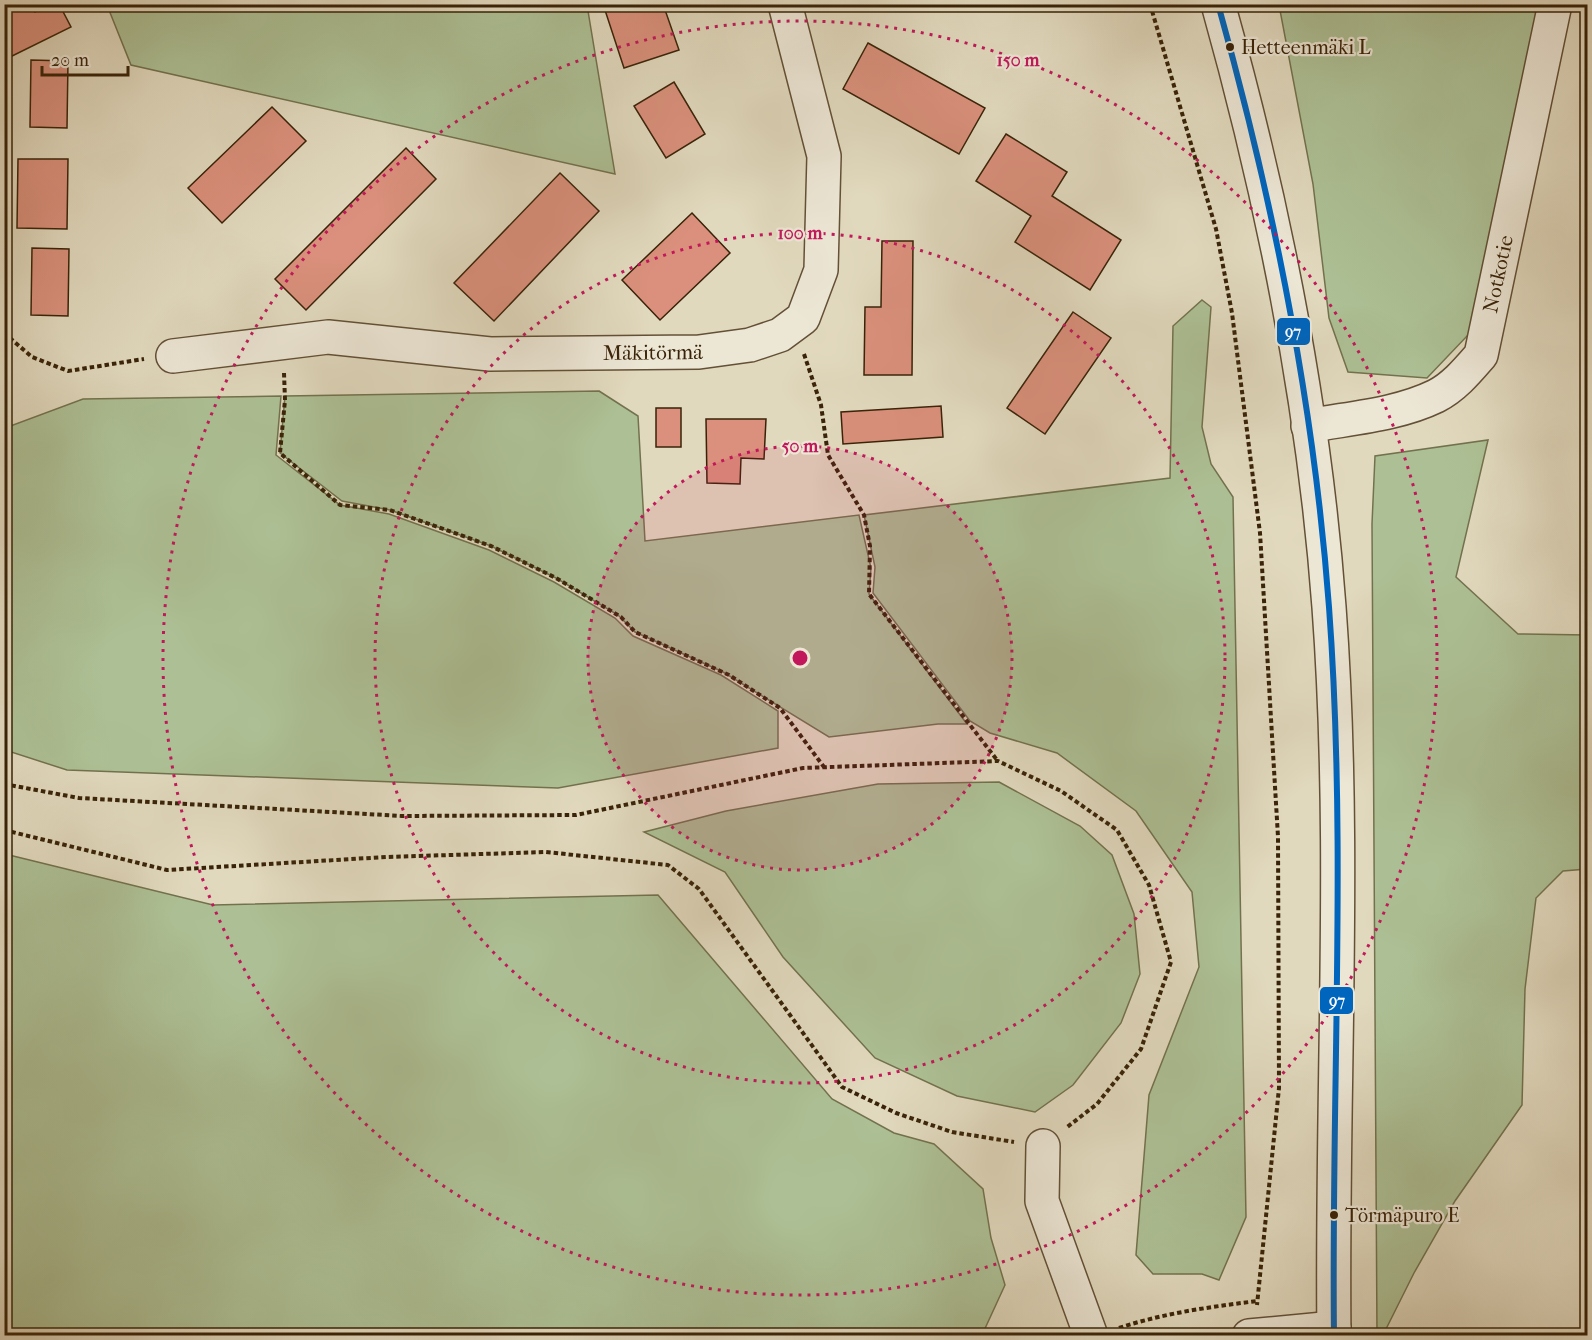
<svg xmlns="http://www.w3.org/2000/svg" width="1592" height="1340" font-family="'IM FELL French Canon',serif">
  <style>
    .green { fill: #adc095; stroke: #73724e; stroke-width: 1.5 }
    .building { fill: #da907c; stroke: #392308; stroke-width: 1.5 }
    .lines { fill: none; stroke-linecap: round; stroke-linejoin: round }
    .minor-casing { stroke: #635036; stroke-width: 36 }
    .path { stroke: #392308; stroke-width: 4; stroke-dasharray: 4.5 3; stroke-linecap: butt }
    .minor { stroke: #ece6d5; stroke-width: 33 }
    .bus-1-casing { stroke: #ece6d5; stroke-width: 10 }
    .bus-1 { stroke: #0065bd; stroke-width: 6 }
    .ring { fill: none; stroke: #c2185b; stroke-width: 3; stroke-dasharray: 3 6 }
    .bus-dot { fill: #392308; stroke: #ece6d5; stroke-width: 2 }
    .labels { text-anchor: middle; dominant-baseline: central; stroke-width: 4.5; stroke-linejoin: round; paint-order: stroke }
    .bus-label { font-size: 20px; fill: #392308; stroke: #ece6d5; text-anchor: start }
    .street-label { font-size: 21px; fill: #392308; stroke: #ece6d5 }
    .centre { fill: #c2185b; stroke: #ece6d5; stroke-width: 3 }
    .ring-label { font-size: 18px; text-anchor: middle; font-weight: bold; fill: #c2185b; stroke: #ece6d5; stroke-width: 4.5; stroke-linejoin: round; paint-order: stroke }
    .line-badge { stroke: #ece6d5; stroke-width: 2 }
    .badge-label { font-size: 16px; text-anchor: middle; font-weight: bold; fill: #fff }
  </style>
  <rect width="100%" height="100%" fill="#e1d9be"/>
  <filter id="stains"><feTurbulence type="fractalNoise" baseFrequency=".00333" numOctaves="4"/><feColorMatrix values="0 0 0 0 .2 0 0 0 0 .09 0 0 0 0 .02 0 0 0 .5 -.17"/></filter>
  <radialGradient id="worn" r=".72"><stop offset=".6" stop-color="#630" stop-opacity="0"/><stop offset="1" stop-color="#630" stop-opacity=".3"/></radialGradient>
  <g class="green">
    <polygon points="107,5 587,5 615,174 131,65"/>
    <polygon points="1279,5 1542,5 1469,334 1427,378 1348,372 1329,318 1313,184"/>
    <polygon points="1202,300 1211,307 1202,427 1211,464 1233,497 1246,1217 1219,1280 1202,1274 1153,1274 1136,1255 1149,1095 1199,967 1192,892 1136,811 1057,753 990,733 970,721 873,593 875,567 864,515 1170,478 1173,326"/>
    <polygon points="599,391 638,416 645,541 859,515 871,568 869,594 967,724 938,724 829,737 723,672 635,632 618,615 556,578 491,546 390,510 342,501 280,453 285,396"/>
    <polygon points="281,396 276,455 340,505 389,514 489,550 554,582 615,618 633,636 721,675 778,711 778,748 558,788 67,770 5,750 5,428 83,399"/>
    <polygon points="1488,440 1456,577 1518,634 1587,635 1587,869 1563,871 1536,898 1525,989 1522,1105 1455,1201 1414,1273 1383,1335 1377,1335 1372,524 1375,456"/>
    <polygon points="999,782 1080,826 1112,855 1134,914 1140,974 1121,1023 1073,1085 1035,1112 957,1096 875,1058 783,957 725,872 644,832 726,811 878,784"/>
    <polygon points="5,854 213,905 658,895 832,1099 894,1133 934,1144 983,1189 991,1238 1005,1285 982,1335 5,1335"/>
  </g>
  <g class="building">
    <polygon points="4,4 31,4 35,12 51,4 59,4 71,27 6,59"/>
    <polygon points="603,4 663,4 679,50 624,68"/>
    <polygon points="868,43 985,108 959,154 843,89"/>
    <polygon points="31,60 68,61 67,128 30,127"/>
    <polygon points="674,82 705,134 666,158 634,106"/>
    <polygon points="272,107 306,141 222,223 188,188"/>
    <polygon points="1006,134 1067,172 1052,196 1121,240 1090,290 1015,242 1031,216 976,181"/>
    <polygon points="406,148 436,179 306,310 275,279"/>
    <polygon points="18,159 68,159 67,229 17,228"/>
    <polygon points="560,173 599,211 494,321 454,283"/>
    <polygon points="692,213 730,253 660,320 622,280"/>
    <polygon points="882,241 913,241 912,375 864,375 865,307 881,307"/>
    <polygon points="32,248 69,249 68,316 31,315"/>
    <polygon points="1073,312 1111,338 1045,434 1007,408"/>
    <polygon points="941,406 943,437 843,444 841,412"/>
    <rect x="656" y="408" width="25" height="39"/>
    <polygon points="706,419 766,419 764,459 741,458 740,484 707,483"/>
  </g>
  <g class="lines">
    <defs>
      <g id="minor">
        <path d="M1218,4C1273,200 1314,404 1329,607C1347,849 1331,1093 1334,1336"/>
        <path id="s1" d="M173,356L328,337L490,354L699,352L750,345L780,335L803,318L821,270L824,156L785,4"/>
        <path id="s2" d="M1308,426C1350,418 1397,415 1436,396C1454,387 1468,370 1481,355L1555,4"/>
        <polyline points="1043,1146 1042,1201 1091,1336"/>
        <polyline points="1249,1336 1334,1328"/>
      </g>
    </defs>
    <use href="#minor" class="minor-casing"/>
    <g class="path">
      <polyline points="1150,4 1216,229 1232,313 1260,533 1278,837 1279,1088 1257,1305"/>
      <polyline points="4,333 32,357 68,371 144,359"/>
      <polyline points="804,354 821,405 828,455 864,515 870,546 869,594 997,760"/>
      <polyline points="284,373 285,400 280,453 340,505 390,510 491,546 556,578 621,617 635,632 729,675 780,708 824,767"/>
      <polyline points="4,784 79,798 402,816 576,815 803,768 998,761 1061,791 1117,830 1149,885 1171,962 1141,1049 1097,1104 1066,1128"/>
      <polyline points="4,830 167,870 386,857 546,852 668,865 699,889 842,1087 896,1113 952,1132 1014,1142"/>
      <path d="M1119,1328C1164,1313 1210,1307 1257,1301"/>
    </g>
    <use href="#minor" class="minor"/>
    <defs>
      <path id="bus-1" d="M1218,4C1273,200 1314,404 1329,607C1347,849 1331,1093 1334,1336"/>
    </defs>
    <use href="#bus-1" class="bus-1-casing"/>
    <use href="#bus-1" class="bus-1"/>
  </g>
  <circle cx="800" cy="658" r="212" fill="#c2185b" fill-opacity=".12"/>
  <g class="ring">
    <circle cx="800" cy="658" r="212"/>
    <circle cx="800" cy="658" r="425"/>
    <circle cx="800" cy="658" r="637"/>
  </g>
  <g class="bus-dot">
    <circle cx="1230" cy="47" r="5"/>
    <circle cx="1334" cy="1215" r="5"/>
  </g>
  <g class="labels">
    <g class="bus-label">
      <text x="1241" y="47">Hetteenmäki L</text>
      <text x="1345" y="1215">Törmäpuro E</text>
    </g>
    <g class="street-label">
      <text stroke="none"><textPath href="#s2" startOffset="276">Notkotie</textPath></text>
      <text stroke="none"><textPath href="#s1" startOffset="482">Mäkitörmä</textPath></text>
    </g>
  </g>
  <circle cx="800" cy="658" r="9" class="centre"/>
  <g class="ring-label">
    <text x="1018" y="66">150 m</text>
    <text x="800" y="239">100 m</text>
    <text x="800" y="452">50 m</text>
  </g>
  <g class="line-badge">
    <rect x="1276" y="317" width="35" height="29" rx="6" fill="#0065bd"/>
    <rect x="1319" y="986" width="35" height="29" rx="6" fill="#0065bd"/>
  </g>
  <g class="badge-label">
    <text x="1293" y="337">97</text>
    <text x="1337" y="1006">97</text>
  </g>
  <rect width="1592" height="1340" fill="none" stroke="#e1d9be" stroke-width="24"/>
  <rect x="6" y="6" width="1580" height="1328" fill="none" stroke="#392308" stroke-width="3"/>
  <rect x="12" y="12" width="1568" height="1316" fill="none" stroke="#392308" stroke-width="1.5"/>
  <path d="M42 66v9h86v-9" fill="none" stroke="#392308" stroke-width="3"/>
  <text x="51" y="66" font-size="18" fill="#392308" stroke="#ece6d5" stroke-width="4.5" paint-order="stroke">20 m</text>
  <rect width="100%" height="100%" filter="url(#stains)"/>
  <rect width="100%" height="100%" fill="url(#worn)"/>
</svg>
